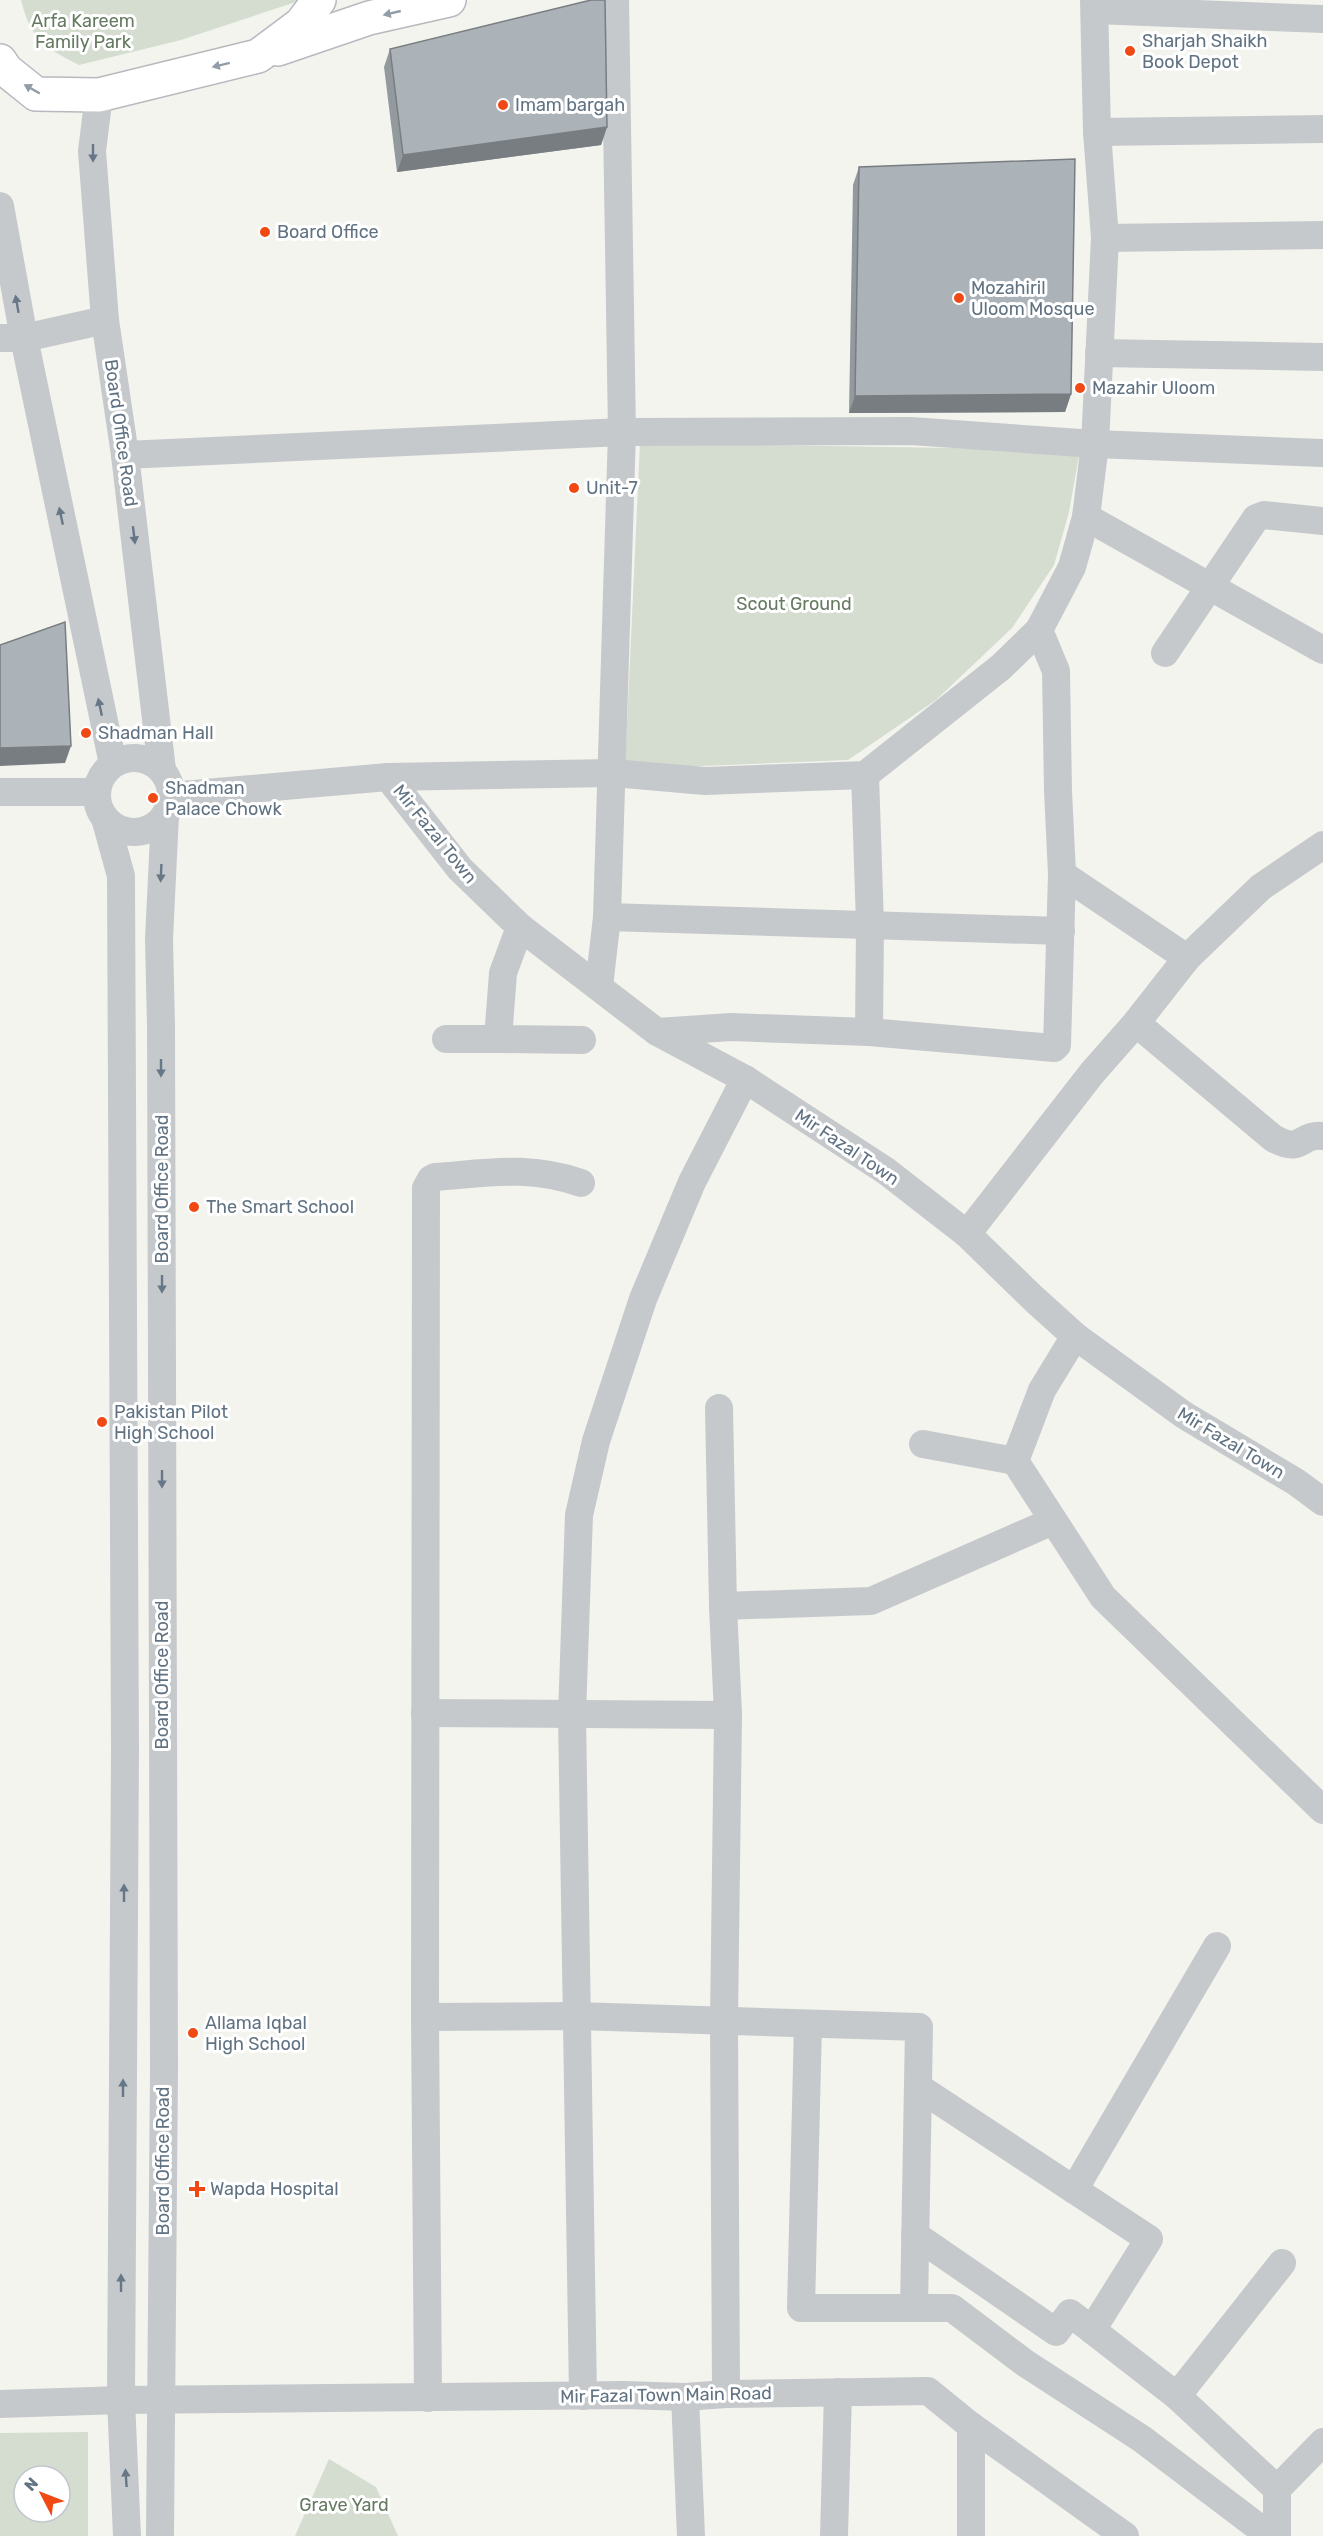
<svg xmlns="http://www.w3.org/2000/svg" width="1323" height="2536" font-family="Rubik,sans-serif">
  <style>
    .green { fill: #d5dcd0; fill-rule: evenodd }
    .lines { fill: none; stroke-linecap: round; stroke-linejoin: round }
    .major-casing { stroke: #b6babe; stroke-width: 36 }
    .minor { stroke: #c6c9cc; stroke-width: 28 }
    .major { stroke: #fff; stroke-width: 33 }
    .wall { fill: #939a9e }
    .shaded-wall { fill: #787d81 }
    .building { fill: #abb3b8; stroke: #787d81; stroke-width: 1.5 }
    .oneway { fill: #909da8 }
    .oneway2 { fill: #667787 }
    .poi-dot { fill: #f04914; stroke: #fff; stroke-width: 2 }
    .labels { text-anchor: middle; dominant-baseline: central; stroke-width: 6; stroke-linejoin: round; paint-order: stroke }
    .park-label { font-size: 18px; fill: #657a60; stroke: #fff }
    .poi-label { font-size: 18px; fill: #617383; stroke: #fff; text-anchor: start }
    .street-label { font-size: 18px; fill: #617383; stroke: #fff }
  </style>
  <rect width="100%" height="100%" fill="#f4f4ef"/>
  <g class="green">
    <path d="M21,0H302L181,40L79,65C44,47 31,40 21,0Z"/>
    <polygon points="640,443 1080,450 1069,512 1054,565 1012,628 936,700 848,760 625,769"/>
    <path d="M88,2432V2536H0V2433ZM24,2476H60V2512H24Z"/>
    <polygon points="329,2459 376,2487 398,2536 295,2536"/>
  </g>
  <g class="lines">
    <defs>
      <g id="major">
        <polyline points="278,49 369,18 449,0"/>
        <polyline points="0,61 6,70 36,94 99,95 258,56 301,24 319,0"/>
      </g>
    </defs>
    <use href="#major" class="major-casing"/>
    <g class="minor">
      <polyline points="1095,10 1323,19"/>
      <polyline points="99,95 92,151 105,320 125,455 162,770"/>
      <polyline points="1097,132 1323,129"/>
      <polyline points="0,206 24,338 113,764"/>
      <polyline points="1105,238 1323,235"/>
      <polyline points="0,338 24,338 105,320"/>
      <polyline points="1099,353 1323,357"/>
      <polyline points="125,455 622,432 911,431 1095,444 1323,453"/>
      <polyline points="1086,517 1323,650"/>
      <polyline points="1165,653 1256,518 1264,515 1323,521"/>
      <circle cx="134" cy="795" r="37"/>
      <polyline points="865,775 870,924 869,1032"/>
      <polyline points="388,777 460,869 520,927 657,1032 745,1079 886,1171 967,1234 1034,1299 1075,1336 1184,1415 1296,1482 1323,1502"/>
      <polyline points="0,792 97,792"/>
      <polyline points="171,796 388,777 613,773 705,781 865,775 1001,667 1039,630 1072,567 1086,517 1095,444 1105,238 1097,132 1094,0"/>
      <polyline points="105,818 121,876 125,1750 121,2400 127,2536"/>
      <polyline points="1062,874 1187,958"/>
      <polyline points="607,917 1061,931"/>
      <polyline points="520,927 503,973 498,1039 582,1040"/>
      <polyline points="599,987 607,917 622,432 615,0"/>
      <path d="M1136,1023L1273,1138C1303,1155 1299,1133 1323,1136"/>
      <polyline points="657,1032 731,1027 869,1032 1054,1048 1057,1045 1062,874 1058,791 1056,671 1039,630"/>
      <polyline points="446,1039 498,1039"/>
      <polyline points="967,1234 1092,1073 1136,1023 1187,958 1261,887 1323,845"/>
      <polyline points="1075,1336 1042,1390 1015,1461 1103,1597 1323,1810"/>
      <polyline points="719,1408 723,1606"/>
      <polyline points="923,1444 1015,1461"/>
      <polyline points="425,1713 728,1715 723,1606 871,1601 1053,1521"/>
      <polyline points="425,2017 577,2016 919,2027 914,2308"/>
      <polyline points="808,2024 801,2308 952,2308 1025,2363 1142,2439 1270,2536"/>
      <polyline points="918,2087 1149,2239 1092,2330"/>
      <polyline points="1074,2190 1217,1946"/>
      <polyline points="915,2235 1056,2332 1070,2313 1177,2396 1277,2489"/>
      <polyline points="726,2394 724,2021 728,1715"/>
      <polyline points="583,2396 572,1715 579,1515 596,1441 643,1299 692,1182 745,1079"/>
      <polyline points="1177,2396 1282,2263"/>
      <polyline points="685,2397 691,2536"/>
      <path d="M428,2398L425,2017L426,1188L431,1179L435,1177C489,1173 528,1165 581,1183"/>
      <polyline points="0,2404 121,2400 624,2395 685,2397 726,2394 928,2391 971,2426 1125,2536"/>
      <polyline points="971,2426 971,2536"/>
      <polyline points="160,2536 164,2070 161,1026 159,939 165,815"/>
      <polyline points="834,2536 838,2392"/>
      <polyline points="1277,2536 1277,2489 1323,2442"/>
    </g>
    <use href="#major" class="major"/>
  </g>
  <g class="wall">
    <polygon points="390,49 607,127 601,145 397,172 384,67"/>
    <polygon points="859,167 1071,394 1065,412 849,413 853,185"/>
  </g>
  <g class="shaded-wall">
    <polygon points="607,127 601,145 397,172 403,155"/>
    <polygon points="1071,394 1065,412 849,413 855,396"/>
    <polygon points="71,746 65,763 0,766 0,748"/>
  </g>
  <g class="building">
    <polygon points="591,0 605,0 607,127 403,155 390,49"/>
    <polygon points="1075,159 1071,394 855,396 859,167"/>
    <polygon points="65,622 71,746 0,748 0,645"/>
  </g>
  <defs><path id="oneway-solid" d="M-6-.8H1V-3.2L6.5 0L1 3.2V.8H-6Z" transform="scale(1.5)"/></defs>
  <g class="oneway">
    <use href="#oneway-solid" transform="translate(392 13) rotate(167)"/>
    <use href="#oneway-solid" transform="translate(221 65) rotate(166)"/>
    <use href="#oneway-solid" transform="translate(32 89) rotate(-150)"/>
  </g>
  <g class="oneway2">
    <use href="#oneway-solid" transform="translate(93 153) rotate(90)"/>
    <use href="#oneway-solid" transform="translate(17 304) rotate(-100)"/>
    <use href="#oneway-solid" transform="translate(61 516) rotate(-102)"/>
    <use href="#oneway-solid" transform="translate(134 535) rotate(83)"/>
    <use href="#oneway-solid" transform="translate(100 707) rotate(-102)"/>
    <use href="#oneway-solid" transform="translate(161 873) rotate(93)"/>
    <use href="#oneway-solid" transform="translate(161 1068) rotate(90)"/>
    <use href="#oneway-solid" transform="translate(162 1284) rotate(90)"/>
    <use href="#oneway-solid" transform="translate(162 1479) rotate(90)"/>
    <use href="#oneway-solid" transform="translate(124 1893) rotate(-90)"/>
    <use href="#oneway-solid" transform="translate(123 2088) rotate(-90)"/>
    <use href="#oneway-solid" transform="translate(121 2283) rotate(-90)"/>
    <use href="#oneway-solid" transform="translate(126 2478) rotate(-94)"/>
  </g>
  <g class="poi-dot">
    <circle cx="1130" cy="51" r="6"/>
    <circle cx="503" cy="105" r="6"/>
    <circle cx="265" cy="232" r="6"/>
    <circle cx="959" cy="298" r="6"/>
    <circle cx="1080" cy="388" r="6"/>
    <circle cx="574" cy="488" r="6"/>
    <circle cx="86" cy="733" r="6"/>
    <circle cx="153" cy="798" r="6"/>
    <circle cx="194" cy="1207" r="6"/>
    <circle cx="102" cy="1422" r="6"/>
    <circle cx="193" cy="2033" r="6"/>
    <path d="M194 2180h6v6h6v6h-6v6h-6v-6h-6v-6h6z"/>
  </g>
  <g class="labels">
    <g class="park-label">
      <text x="83" y="21">Arfa Kareem<tspan x="83" dy="21">Family Park</tspan></text>
      <text x="794" y="604">Scout Ground</text>
      <text x="344" y="2505">Grave Yard</text>
    </g>
    <g class="poi-label">
      <text x="1142" y="41">Sharjah Shaikh<tspan x="1142" dy="21">Book Depot</tspan></text>
      <text x="515" y="105">Imam bargah</text>
      <text x="277" y="232">Board Office</text>
      <text x="971" y="288">Mozahiril<tspan x="971" dy="21">Uloom Mosque</tspan></text>
      <text x="1092" y="388">Mazahir Uloom</text>
      <text x="586" y="488">Unit-7</text>
      <text x="98" y="733">Shadman Hall</text>
      <text x="165" y="788">Shadman<tspan x="165" dy="21">Palace Chowk</tspan></text>
      <text x="206" y="1207">The Smart School</text>
      <text x="114" y="1412">Pakistan Pilot<tspan x="114" dy="21">High School</tspan></text>
      <text x="205" y="2023">Allama Iqbal<tspan x="205" dy="21">High School</tspan></text>
      <text x="210" y="2189">Wapda Hospital</text>
    </g>
    <g class="street-label">
      <text transform="translate(121 433) rotate(82)">Board Office Road</text>
      <text transform="translate(435 834) rotate(51)">Mir Fazal Town</text>
      <text transform="translate(847 1147) rotate(34)">Mir Fazal Town</text>
      <text transform="translate(162 1189) rotate(-90)">Board Office Road</text>
      <text transform="translate(1231 1443) rotate(31)">Mir Fazal Town</text>
      <text transform="translate(162 1675) rotate(-90)">Board Office Road</text>
      <text transform="translate(163 2161) rotate(-90)">Board Office Road</text>
      <text transform="translate(666 2395) rotate(-1)">Mir Fazal Town Main Road</text>
    </g>
  </g>
  <g transform="translate(42 2494) rotate(312)"><circle r="28" fill="#ffffff" stroke="#c0c7cd" stroke-width="1.5"/>
  <path d="M0-4.5L10 22L0 15L-10 22Z" fill="#f04914"/>
  <text y="-9" font-size="16" font-weight="bold" text-anchor="middle" fill="#617383">N</text>
  </g>
</svg>
